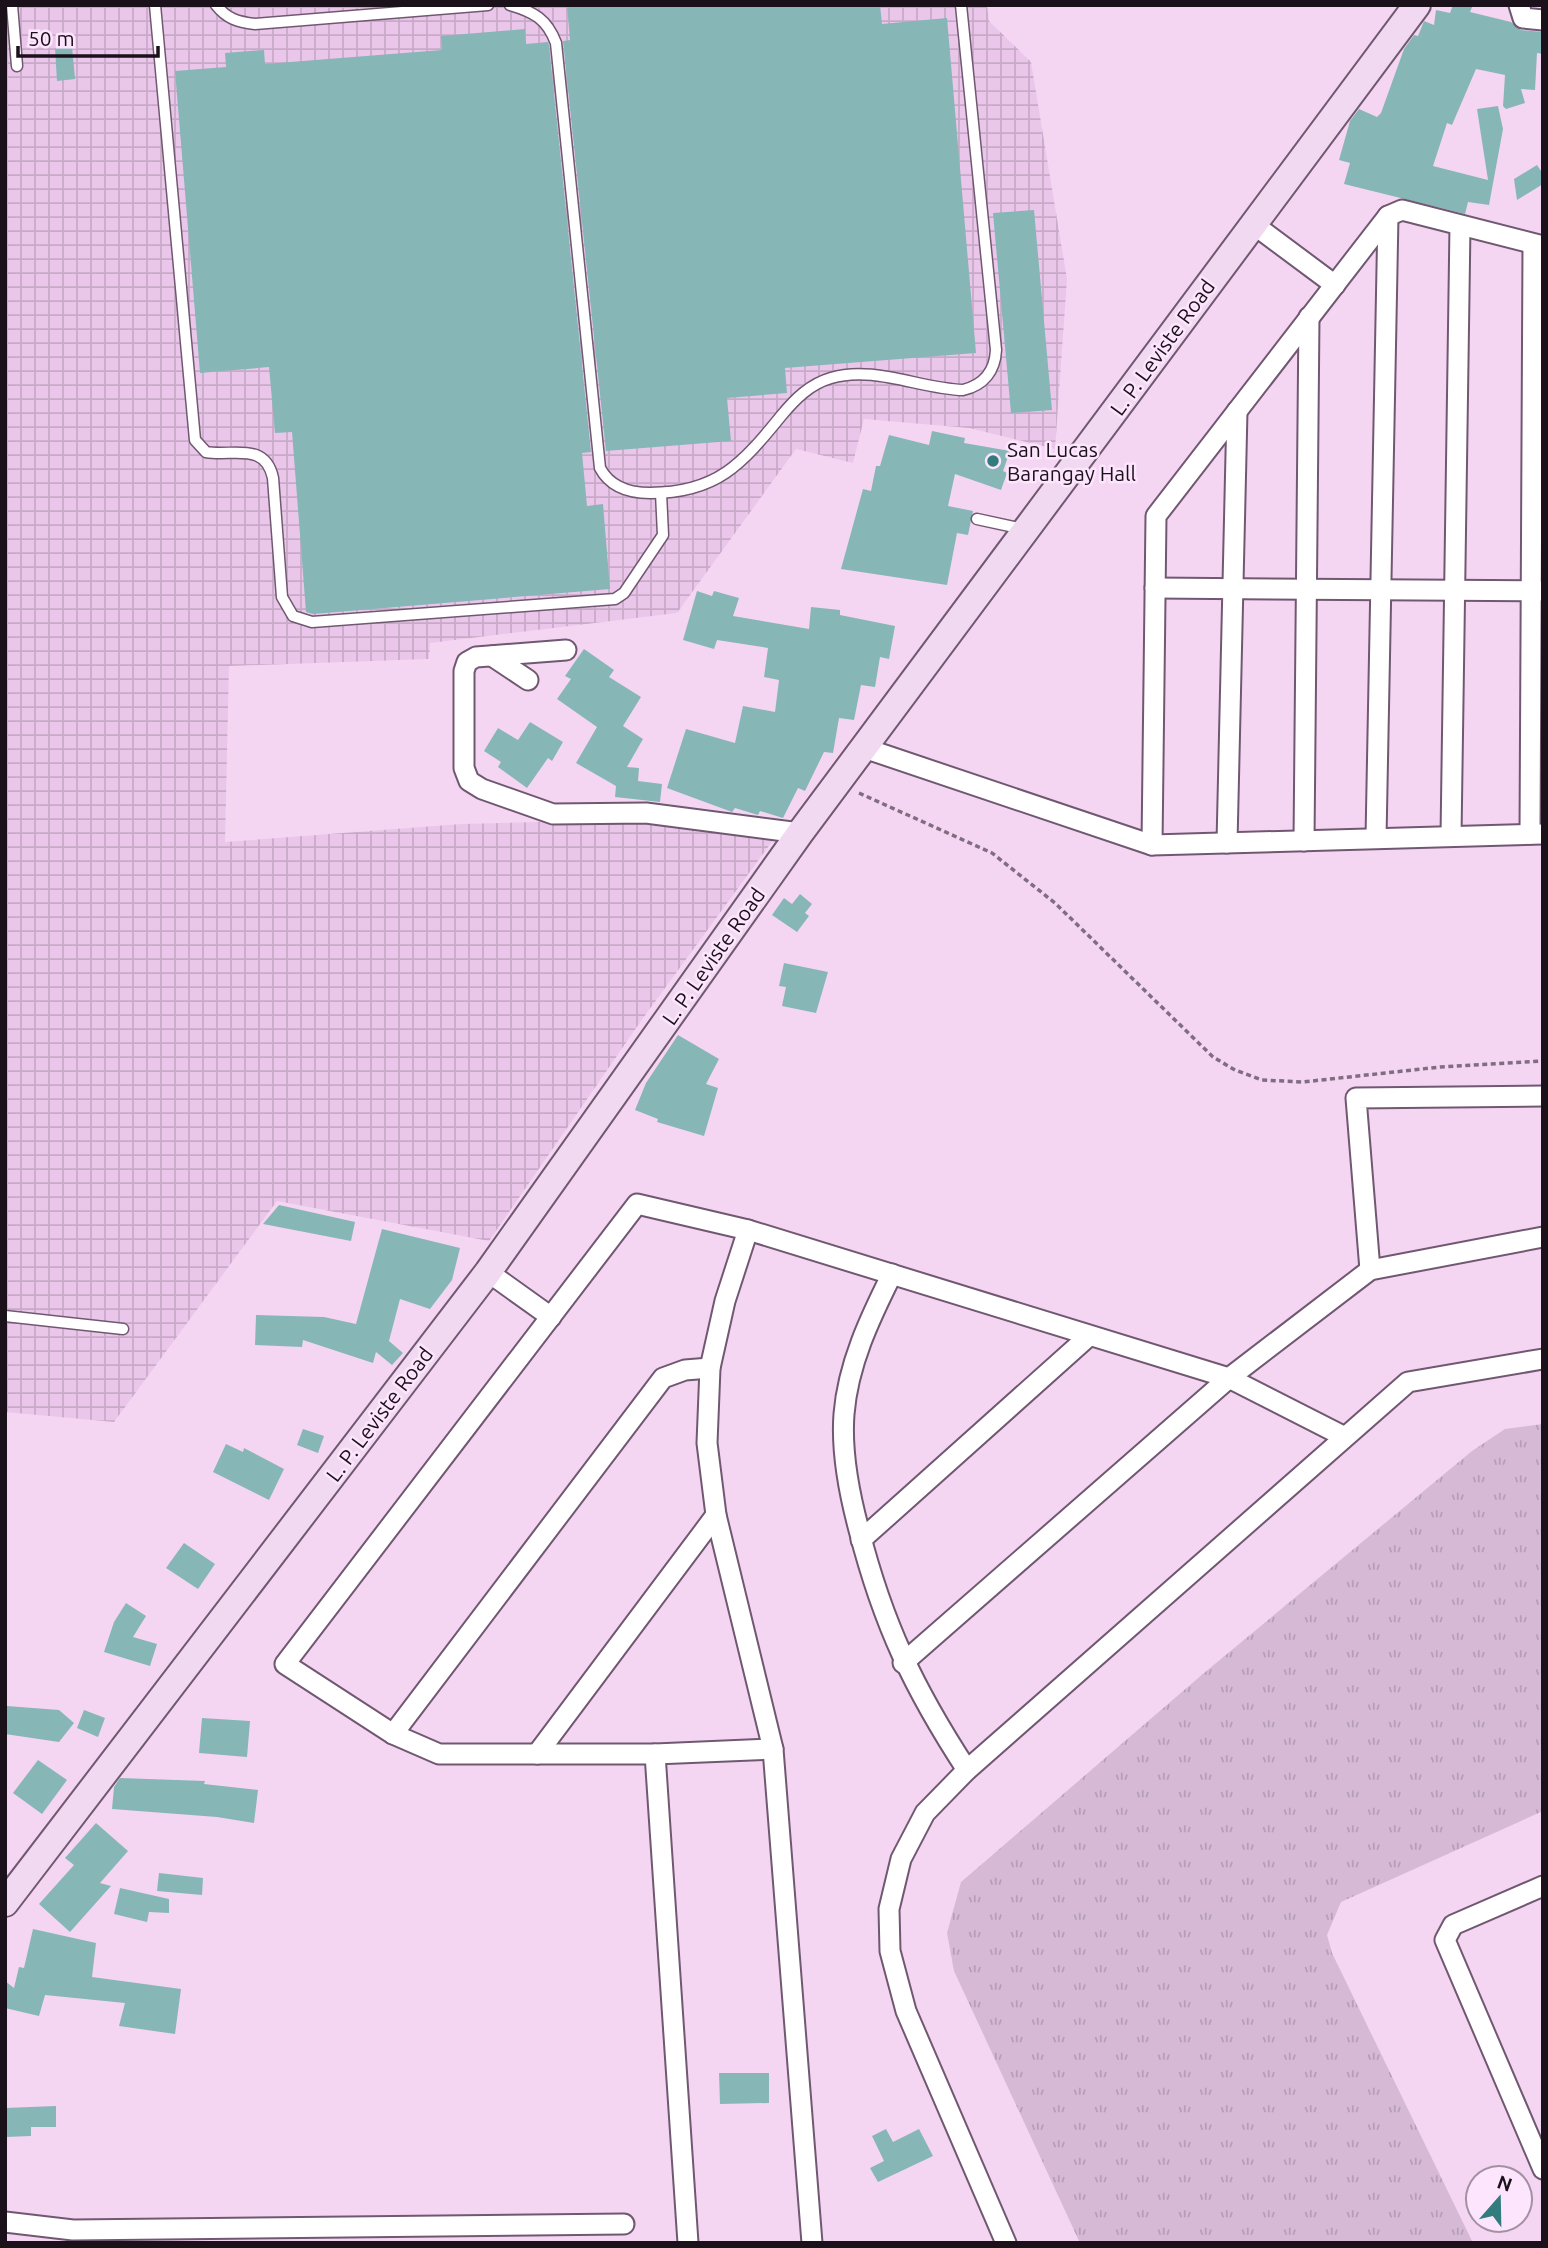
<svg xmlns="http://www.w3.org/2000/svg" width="1548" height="2248" font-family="Ubuntu,sans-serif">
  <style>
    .industrial { fill: url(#industrial-grid) }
    .grass { fill: url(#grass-tufts) }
    .building { fill: #87b6b7 }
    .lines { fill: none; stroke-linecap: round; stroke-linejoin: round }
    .lane-casing { stroke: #715871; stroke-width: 13 }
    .street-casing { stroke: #715871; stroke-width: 23 }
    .secondary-casing { stroke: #715871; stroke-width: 30 }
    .path { stroke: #816d80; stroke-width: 3.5; stroke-dasharray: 5 3.5; stroke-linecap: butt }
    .lane { stroke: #fff; stroke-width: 10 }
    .street { stroke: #fff; stroke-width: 19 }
    .secondary { stroke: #f1daf1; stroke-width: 26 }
    .poi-dot { fill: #327c7e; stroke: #fde6fd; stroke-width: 2.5 }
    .labels { text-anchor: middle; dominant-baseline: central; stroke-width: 5; stroke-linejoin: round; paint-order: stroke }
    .street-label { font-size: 21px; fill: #1b111b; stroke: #fde6fd }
    .poi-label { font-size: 21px; fill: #1b111b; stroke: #fde6fd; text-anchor: start }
  </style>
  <defs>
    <pattern id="industrial-grid" width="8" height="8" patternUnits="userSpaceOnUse" patternTransform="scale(1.75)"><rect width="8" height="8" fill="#eac7ea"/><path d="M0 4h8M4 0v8" fill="none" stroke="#c8aac8"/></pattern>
    <pattern id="grass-tufts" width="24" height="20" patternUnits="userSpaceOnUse" patternTransform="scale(1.75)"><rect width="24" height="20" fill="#d5b9d5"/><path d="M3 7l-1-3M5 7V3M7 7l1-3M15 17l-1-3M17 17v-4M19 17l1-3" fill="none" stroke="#b69eb6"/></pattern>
  </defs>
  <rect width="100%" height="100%" fill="#f4d6f3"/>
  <polygon class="industrial" points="5,5 987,5 989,21 1031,62 1067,279 1055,449 969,428 864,419 853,463 796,449 677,613 430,643 429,659 229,666 225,842 461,824 644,819 776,836 641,1021 489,1241 277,1201 114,1422 5,1412"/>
  <polygon class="grass" points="1543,1424 1543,1811 1341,1902 1327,1935 1332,1953 1473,2243 1080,2243 954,1971 947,1933 961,1882 1204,1673 1472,1451 1505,1429"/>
  <g class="building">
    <polygon points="567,5 880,5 882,24 947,18 976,353 785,368 787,393 727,398 731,441 606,451 563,41 570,40"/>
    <polygon points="1453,5 1473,5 1470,12 1511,22 1521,30 1543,32 1543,54 1537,53 1535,90 1521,89 1525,103 1506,109 1503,106 1505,75 1476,69 1452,125 1447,123 1433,166 1488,180 1477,109 1498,106 1503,129 1489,205 1468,202 1465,214 1344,184 1350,163 1339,160 1350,121 1359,109 1377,117 1381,113 1404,49 1414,35 1418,36 1424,21 1434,25 1436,10 1450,13"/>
    <polygon points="525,29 526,44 548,42 549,45 591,452 582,453 587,506 603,504 610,589 313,614 306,612 292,432 275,433 269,367 200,373 175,71 226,67 225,53 264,50 265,64 442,50 441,36"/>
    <polygon points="72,47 75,79 57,81 55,48"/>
    <polygon points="1537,165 1543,174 1543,184 1517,200 1514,179"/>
    <polygon points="1034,210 1052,410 1011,413 993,213"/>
    <polygon points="932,431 965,438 964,443 1010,451 1003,471 1007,473 1001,490 955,474 948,506 973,511 968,535 957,533 947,585 841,569 863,489 871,491 876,466 880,466 889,435 929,445"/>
    <polygon points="697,591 712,596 714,591 739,598 733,616 809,629 811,607 840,610 840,615 895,626 889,659 880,657 875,687 861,685 854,720 839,718 833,753 824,752 805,791 798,788 783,818 760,811 758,815 735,808 732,812 667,788 686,729 735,743 743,706 775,712 779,680 764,677 768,648 717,640 714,649 683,640"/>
    <polygon points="584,649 614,670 609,677 641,697 623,726 643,739 627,767 639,768 638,781 662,784 660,802 615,797 616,786 576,763 597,727 557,699 571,679 565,676"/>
    <polygon points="530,722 563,742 552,761 548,758 527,788 498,767 501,762 484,751 498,728 518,740"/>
    <polygon points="800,894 812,904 805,913 809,916 797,932 772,915 784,898 792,904"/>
    <polygon points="784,963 828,972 816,1013 782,1006 786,987 779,986"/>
    <polygon points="678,1035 719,1059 706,1084 718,1088 704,1136 657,1122 658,1119 635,1110 646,1083"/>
    <polygon points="279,1205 355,1222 351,1241 263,1224"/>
    <polygon points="382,1229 460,1248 452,1280 430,1309 400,1299 389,1341 403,1353 392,1365 376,1352 373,1363 303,1340 302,1347 255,1345 256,1315 324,1317 356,1324"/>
    <polygon points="303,1429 324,1436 318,1453 297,1445"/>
    <polygon points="226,1444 243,1452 244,1448 284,1469 269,1500 213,1472"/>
    <polygon points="184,1543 215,1564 198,1589 166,1568"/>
    <polygon points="126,1603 146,1616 133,1637 157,1644 150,1666 104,1652 114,1622"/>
    <polygon points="7,1706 59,1710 74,1723 59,1742 5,1734"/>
    <polygon points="84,1710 105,1718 98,1737 77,1728"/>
    <polygon points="202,1718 250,1721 247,1757 199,1753"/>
    <polygon points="38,1760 67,1780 42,1814 13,1793"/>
    <polygon points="120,1778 205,1781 204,1784 258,1790 254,1823 217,1817 112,1809 114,1787"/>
    <polygon points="96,1823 128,1851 100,1883 111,1886 70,1932 39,1904 74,1865 65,1858"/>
    <polygon points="159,1873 203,1878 202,1895 157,1891"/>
    <polygon points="120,1888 169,1899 169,1913 149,1912 147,1922 114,1914"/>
    <polygon points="33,1929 96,1943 92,1977 181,1989 175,2034 119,2026 125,2003 45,1995 39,2016 5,2008 5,1981 14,1988 19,1967 24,1968"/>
    <polygon points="719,2073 769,2073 769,2103 720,2104"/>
    <polygon points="56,2106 56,2127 31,2127 31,2136 5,2137 5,2108"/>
    <polygon points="886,2129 893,2142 919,2129 933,2156 878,2182 870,2168 884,2161 872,2136"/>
  </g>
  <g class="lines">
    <defs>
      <g id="lane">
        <polyline points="12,5 17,66"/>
        <path d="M155,5L195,440L206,452C232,457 265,441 273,478L282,597L293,616L312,622L615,599L624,593L663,535L661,493"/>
        <path d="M216,5C227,19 238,22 255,24L488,5"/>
        <path d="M510,5C534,12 547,19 556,43L600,468C610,487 630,493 650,493C717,493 742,464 781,416C795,399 810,384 831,378C873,365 921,389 963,390C984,385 995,371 996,350L961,5"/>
        <polyline points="977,519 1023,529"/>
        <polyline points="5,1316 123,1329"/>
      </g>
      <g id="street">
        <polyline points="1519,5 1523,18 1543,20"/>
        <polyline points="1253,224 1335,285"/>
        <polyline points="1155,588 1543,591"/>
        <polyline points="566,650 476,657 467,662 464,671 464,768 469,781 482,789 553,814 646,813 800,833"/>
        <polyline points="492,656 528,680"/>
        <polyline points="864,748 1152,845 1543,834"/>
        <polyline points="1530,834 1533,246"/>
        <polyline points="1451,836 1460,226"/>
        <polyline points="1376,838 1388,216"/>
        <polyline points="1304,841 1309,317"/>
        <polyline points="1227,843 1237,411"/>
        <polyline points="1152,845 1156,516 1388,216 1402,210 1543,246"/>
        <polyline points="748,1230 725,1301 710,1368 707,1443 716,1515 773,1749 812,2243"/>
        <polyline points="1370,1270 1356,1098 1543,1096"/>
        <polyline points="488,1272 551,1317"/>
        <path d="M892,1274C870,1318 848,1364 844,1414C841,1453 849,1493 859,1530C883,1624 914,1689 967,1770"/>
        <polyline points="861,1540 1089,1336"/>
        <polyline points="903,1663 1229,1378 1370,1270 1543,1237"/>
        <polyline points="393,1734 663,1378 685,1370 710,1368"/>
        <polyline points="773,1749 655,1754 439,1754 393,1734 285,1664 637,1204 748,1230 1229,1378 1343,1436"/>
        <polyline points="537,1754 716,1515"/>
        <polyline points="655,1754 688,2243"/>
        <polyline points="1543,1886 1453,1925 1445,1940 1543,2169"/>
        <polyline points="5,2222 73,2230 624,2224"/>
        <polyline points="1006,2243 906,2011 890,1951 889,1909 901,1859 925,1813 967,1770 1408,1382 1543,1359"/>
      </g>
      <polyline id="secondary" points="5,1903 488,1272 800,833 1417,5"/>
    </defs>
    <use href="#lane" class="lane-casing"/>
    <use href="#street" class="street-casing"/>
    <use href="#secondary" class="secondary-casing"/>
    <polyline class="path" points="859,793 992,853 1055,903 1213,1057 1235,1070 1262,1080 1303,1082 1440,1067 1543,1061"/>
    <use href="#lane" class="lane"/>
    <use href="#street" class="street"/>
    <use href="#secondary" class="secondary"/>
  </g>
  <circle class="poi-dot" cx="993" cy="461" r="7"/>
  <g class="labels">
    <g class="street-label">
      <text transform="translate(1162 347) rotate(-54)">L. P. Leviste Road</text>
      <text transform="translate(713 956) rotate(-55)">L. P. Leviste Road</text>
      <text transform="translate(379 1414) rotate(-53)">L. P. Leviste Road</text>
    </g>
    <g class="poi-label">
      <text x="1007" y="449">San Lucas<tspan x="1007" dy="24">Barangay Hall</tspan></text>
    </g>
  </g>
  <rect width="1548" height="2248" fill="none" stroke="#1b111b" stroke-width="14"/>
  <g transform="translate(1499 2199) rotate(20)"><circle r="33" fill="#fde6fd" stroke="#a391a3" stroke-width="2"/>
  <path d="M0-5L12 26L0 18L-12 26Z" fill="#327c7e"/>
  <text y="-10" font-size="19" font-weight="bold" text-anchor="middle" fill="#1b111b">N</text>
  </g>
  <path d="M18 46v10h140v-10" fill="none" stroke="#1b111b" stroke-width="3.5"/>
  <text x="28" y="46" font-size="21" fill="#1b111b" stroke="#fde6fd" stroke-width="5" paint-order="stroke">50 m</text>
</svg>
